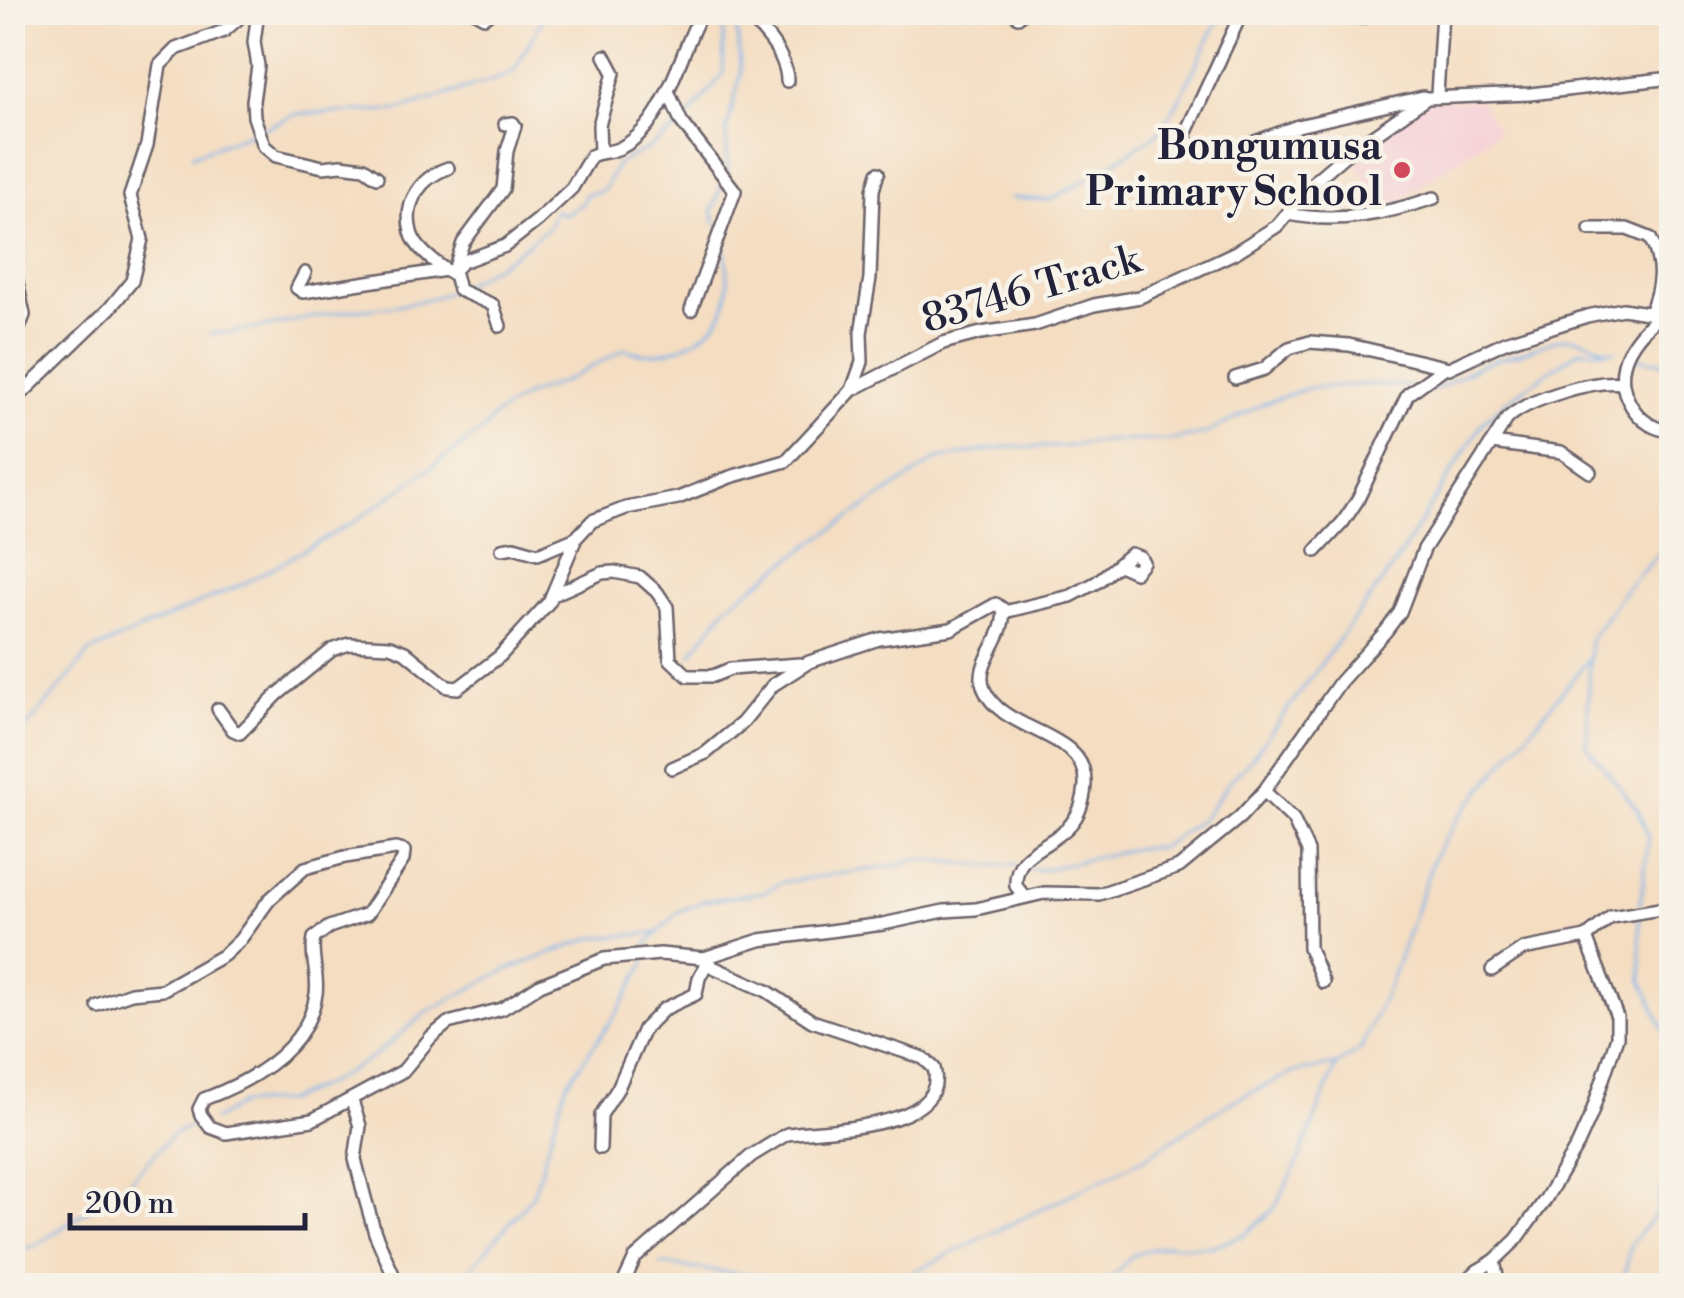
<svg xmlns="http://www.w3.org/2000/svg" width="1684" height="1298" font-family="'Libre Bodoni',serif">
  <style>
    .built { fill: #f6cfd6 }
    .lines { fill: none; stroke-linecap: round; stroke-linejoin: round }
    .stream { stroke: #7ab3ea; stroke-width: 2.5 }
    .minor-casing { stroke: #6c636a; stroke-width: 16 }
    .minor { stroke: #fff; stroke-width: 11 }
    .poi-dot { fill: #d1495b; stroke: #f7f3e8; stroke-width: 4 }
    .labels { text-anchor: middle; dominant-baseline: central; stroke-width: 9; stroke-linejoin: round; paint-order: stroke }
    .poi-label { font-size: 40px; font-weight: bold; fill: #22223b; stroke: #f7f3e8; text-anchor: end }
    .street-label { font-size: 40px; fill: #22223b; stroke: #f7f3e8 }
  </style>
  <rect width="100%" height="100%" fill="#f7f3e8"/>
  <filter id="ink" filterUnits="userSpaceOnUse"><feTurbulence type="fractalNoise" baseFrequency=".01" numOctaves="2"/><feDisplacementMap in="SourceGraphic" scale="20" xChannelSelector="R" yChannelSelector="G"/><feConvolveMatrix kernelMatrix="1 2 1 2 8 2 1 2 1" color-interpolation-filters="sRGB"/></filter>
  <filter id="wash" filterUnits="userSpaceOnUse"><feTurbulence type="fractalNoise" baseFrequency=".0048" numOctaves="4" result="noise"/><feDisplacementMap in="SourceGraphic" scale="40" xChannelSelector="R" yChannelSelector="G"/><feGaussianBlur stdDeviation="2.25" result="paint"/><feColorMatrix in="noise" values="0 0 0 0 0 0 0 0 0 0 0 0 0 0 0 0 0 1.4 0 .05"/><feComposite in="paint" operator="in"/></filter>
  <g filter="url(#wash)">
    <rect width="100%" height="100%" fill="#f4ddc1"/>
    <polygon class="built" points="1426,100 1480,100 1498,131 1387,210 1372,212 1359,193 1370,185 1351,154"/>
    <g class="lines">
      <g class="stream">
        <polyline points="686,120 723,74 724,23 728,12"/>
        <polyline points="263,129 296,114 398,110 500,78 514,71 546,12"/>
        <polyline points="192,155 254,132"/>
        <polyline points="728,174 726,132 741,74 736,19"/>
        <polyline points="1011,198 1050,200 1108,167 1159,132 1179,100 1222,12"/>
        <polyline points="716,223 712,212 722,184"/>
        <polyline points="461,286 512,256 549,227 554,211 566,214 583,203 585,195 603,191 617,164 651,147 680,126"/>
        <path d="M211,334C255,331 297,320 340,312C378,306 419,307 454,289"/>
        <polyline points="1635,358 1672,363"/>
        <path d="M1422,393C1445,388 1459,375 1479,366C1493,359 1509,357 1524,352C1559,338 1570,330 1606,350"/>
        <path d="M493,417L527,395L565,381L625,349C645,356 658,355 678,348C735,326 732,291 723,239"/>
        <polyline points="691,654 727,606 808,546 937,459 1005,447 1062,447 1102,441 1171,440 1205,434 1263,404 1308,388 1375,384 1411,387"/>
        <polyline points="12,745 90,652 247,582 356,521 487,427 492,418"/>
        <polyline points="1026,868 1041,870 1133,849 1161,847 1203,818 1229,782 1251,759 1394,565 1483,422 1509,399 1580,350 1615,351"/>
        <polyline points="1640,904 1649,838 1637,809 1587,746 1590,639 1625,590 1672,540"/>
        <polyline points="1639,917 1642,981 1672,1048"/>
        <polyline points="646,945 678,912 704,901 764,892 783,882 895,866 918,859 990,866 1016,865"/>
        <polyline points="213,1120 241,1104 286,1101 328,1083 372,1058 428,1011 504,971 592,938 656,933"/>
        <polyline points="12,1251 35,1246 128,1183 173,1134 201,1122"/>
        <polyline points="660,1264 838,1286"/>
        <polyline points="467,1273 533,1195 566,1085 619,1010 646,961"/>
        <polyline points="885,1286 1145,1158 1227,1104 1294,1072 1336,1065 1360,1050 1392,978 1434,857 1458,818 1589,659"/>
        <polyline points="1103,1286 1133,1255 1165,1245 1210,1247 1244,1235 1274,1209 1297,1164 1336,1066"/>
        <polyline points="1623,1286 1630,1245 1656,1214 1662,1188 1672,1179"/>
      </g>
    </g>
  </g>
  <g filter="url(#ink)">
    <g class="lines">
      <defs>
        <g id="minor">
          <polyline points="258,12 254,42 258,66 253,101 254,117 264,146 276,156 323,167 341,165 364,168 377,177"/>
          <polyline points="475,12 484,17 491,12"/>
          <path d="M737,12C760,21 787,56 787,81"/>
          <polyline points="1242,12 1186,132 1186,139 1194,150 1228,152 1298,126 1423,97"/>
          <polyline points="1018,17 1023,12"/>
          <polyline points="1362,18 1366,12"/>
          <polyline points="668,91 681,121 735,191 691,310"/>
          <polyline points="1437,95 1442,12"/>
          <polyline points="600,152 599,125 614,73 605,56"/>
          <polyline points="12,163 21,205 14,268 24,315 12,347"/>
          <path d="M448,168C422,177 403,201 411,232C415,249 436,263 450,273"/>
          <path d="M1288,214C1338,224 1386,214 1434,198"/>
          <path d="M1590,229H1627L1650,238C1664,265 1661,286 1650,313"/>
          <polyline points="454,270 463,243 503,189 507,151 515,126 513,123 505,124"/>
          <polyline points="305,273 297,288 303,292 446,270"/>
          <path d="M1672,307C1638,330 1606,366 1632,407C1642,422 1654,429 1672,432"/>
          <path d="M500,326L493,305L459,290L454,270L462,262L505,246L538,220L572,188L591,156C601,151 612,153 622,147C667,123 679,53 702,12"/>
          <polyline points="1235,378 1264,369 1289,348 1310,342 1349,345 1449,368 1505,342 1587,316 1623,309 1659,315"/>
          <polyline points="852,390 862,362 861,333 870,278 873,190 878,173"/>
          <polyline points="12,403 110,308 132,281 142,239 130,196 147,145 160,65 176,49 224,31 246,12"/>
          <polyline points="1492,443 1561,452 1590,472"/>
          <polyline points="502,549 514,547 538,554 576,538"/>
          <polyline points="1316,551 1343,522 1357,501 1408,394 1444,368"/>
          <polyline points="553,595 602,573 614,572 640,577 657,592 667,607 670,659 688,676 713,676 730,669 800,664"/>
          <polyline points="1004,612 1071,596 1097,582 1131,554 1140,557 1143,562 1135,572 1119,565"/>
          <polyline points="218,709 233,730 240,733 278,694 332,650 349,644 390,646 405,652 448,687 458,688 500,656 549,602 576,538 592,521 626,508 678,498 730,477 786,461 852,390 943,343 981,333 1035,325 1094,305 1140,297 1236,252 1277,226 1318,178 1345,155 1427,98 1530,94 1672,78"/>
          <path d="M672,768L706,753L742,723L773,685L809,662L879,639L951,629L996,604L1003,609C1008,637 973,662 984,689C1002,734 1088,730 1085,785C1081,853 1013,837 1016,886L1024,896"/>
          <polyline points="1264,791 1293,819 1308,851 1309,948 1323,982"/>
          <polyline points="1492,970 1523,949 1586,937 1611,917 1672,907"/>
          <path d="M97,1005L131,993L162,990L224,955L240,940L269,900L305,868L345,857L396,849L404,851L403,860L367,914L329,927L314,938C310,956 319,975 316,994C308,1050 252,1081 204,1099L199,1109L201,1115L210,1127L226,1133L312,1120L403,1071L431,1037L448,1023L502,1009L540,985L604,959L660,954L704,958L760,940L883,924L944,911L976,909L1044,893L1099,894L1179,867L1240,817L1264,791L1340,682L1386,631L1400,612L1424,549L1507,419C1527,399 1593,380 1621,383"/>
          <polyline points="352,1101 360,1126 355,1159 365,1198 375,1233 398,1286"/>
          <polyline points="600,1148 601,1115 618,1088 644,1029 664,1009 696,994 699,978 707,963"/>
          <polyline points="1494,1261 1517,1239 1545,1200 1578,1144 1591,1115 1617,1037 1617,1017 1586,937"/>
          <path d="M622,1286L635,1258L751,1156L787,1134C827,1129 950,1129 934,1068L923,1058L812,1021L767,991L713,967L704,958"/>
          <polyline points="1461,1286 1477,1271 1494,1261 1499,1286"/>
        </g>
      </defs>
      <use href="#minor" class="minor-casing"/>
      <use href="#minor" class="minor"/>
    </g>
  </g>
  <circle class="poi-dot" cx="1402" cy="170" r="10"/>
  <g class="labels">
    <g class="poi-label">
      <text x="1382" y="147">Bongumusa<tspan x="1382" dy="46">Primary School</tspan></text>
    </g>
    <g class="street-label">
      <text transform="translate(1031 290) rotate(-16)">83746 Track</text>
    </g>
  </g>
  <rect width="1684" height="1298" fill="none" stroke="#f7f3e8" stroke-width="50"/>
  <path d="M70 1213v15h235v-15" fill="none" stroke="#22223b" stroke-width="5"/>
  <text x="85" y="1213" font-size="30" fill="#22223b" stroke="#f7f3e8" stroke-width="8" paint-order="stroke">200 m</text>
</svg>
